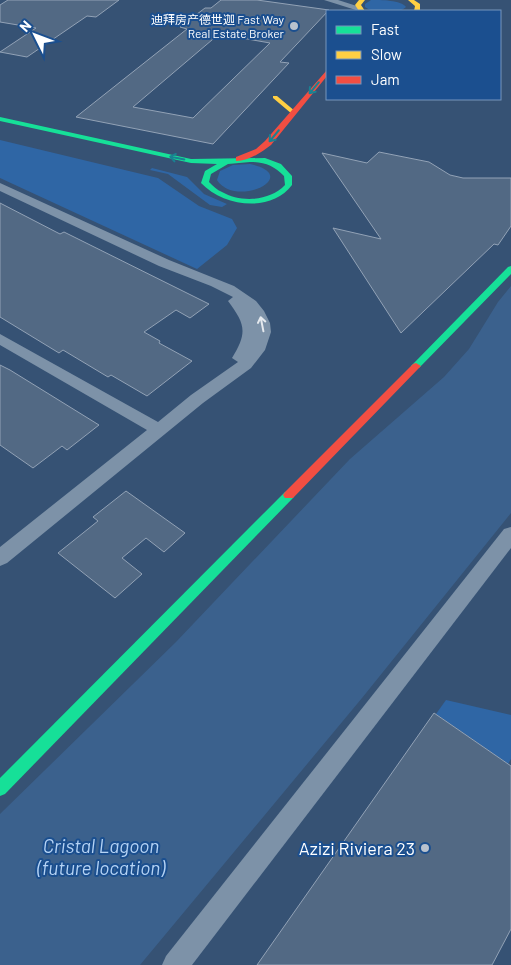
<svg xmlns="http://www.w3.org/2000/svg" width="511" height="965" font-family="Barlow,'Noto Sans SC',sans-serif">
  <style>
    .green { fill: #2f66a5 }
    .water { fill: #3b618d }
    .building { fill: #526984; stroke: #92a2b6; fill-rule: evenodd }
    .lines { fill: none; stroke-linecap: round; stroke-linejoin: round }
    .street { fill: #7d92a8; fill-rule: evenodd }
    .fast { fill: #16e098; fill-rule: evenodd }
    .slow { fill: #ffcf43; fill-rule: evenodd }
    .jam { fill: #f24e42; fill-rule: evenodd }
    .oneway { stroke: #198292 }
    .oneway2 { stroke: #e5e9ee }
    .poi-dot { fill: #b9c2ce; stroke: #1b4f8f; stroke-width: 2 }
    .labels { text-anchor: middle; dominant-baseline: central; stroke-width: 4; stroke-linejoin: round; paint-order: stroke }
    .far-poi-label { font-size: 12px; fill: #fff; stroke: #1b4f8f; text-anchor: end }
    .near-poi-label { font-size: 18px; fill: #fff; stroke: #1b4f8f; text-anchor: end }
    .near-water-label { font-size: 19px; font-style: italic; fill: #b5d3f5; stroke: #1b4f8f }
  </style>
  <rect width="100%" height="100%" fill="#365274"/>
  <g class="green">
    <path d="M371,0C381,0 401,0 406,7C398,15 374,14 365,7V4Z"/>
    <polygon points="0,140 158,178 199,206 232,219 237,228 227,245 197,269 0,178"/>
    <path d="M250,164C304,176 235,209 217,180L220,171L233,165Z"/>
    <polygon points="152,168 187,177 204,194 227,204 222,207 210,205 168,174 150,170"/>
    <polygon points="446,700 511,715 511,759 508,764 436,714"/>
  </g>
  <polygon class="water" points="511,286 511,513 362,698 140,965 0,965 0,814 176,642 350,459 444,377 469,349 498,302"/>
  <g class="building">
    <polygon points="8,0 119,0 96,17 87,16 27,57 0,52 36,28 0,22 0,5"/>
    <path d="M221,0H257L329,10L280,62L289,63L213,144L76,117L187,29L180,27L205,8H211ZM219,34L270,43L193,118L133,107Z"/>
    <polygon points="379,152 429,162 450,175 463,178 511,178 511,226 498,245 494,244 401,333 333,228 381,239 322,153 367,163"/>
    <polygon points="0,203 60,234 64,232 209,304 190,318 176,310 144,332 160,341 159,343 192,361 147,396 111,375 108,377 63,350 59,353 0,317"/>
    <polygon points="0,365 10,370 99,425 67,450 62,446 33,468 0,445"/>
    <polygon points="126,491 185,533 164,552 146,538 122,558 142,574 115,598 58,553 98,521 93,517"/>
    <polygon points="434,713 511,766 511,929 492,965 257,965"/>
  </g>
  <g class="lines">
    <g class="street">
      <polygon points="324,0 338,0 363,8 359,11"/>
      <path d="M0,183L169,260L234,286L256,301L264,311L270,323L271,332L265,350L251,368L203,403L7,563L0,566V547L147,430L0,345V334L158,422L191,395L238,362L232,358C248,332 245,324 228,301L233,297L211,286L159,266L0,191Z"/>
      <polygon points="511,527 511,548 192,965 162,965 166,956 504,529"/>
    </g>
    <g class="fast">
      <path d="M0,117L191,159L265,158L281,164L292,176V185C271,213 224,207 201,183L205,171L217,164L191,163L0,121ZM250,162C265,162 274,166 284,176L285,185C270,201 241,203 222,192C217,190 213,186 209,182L211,174L228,164Z"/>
      <polygon points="511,266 511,274 419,368 413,368 411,366 413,364 508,267"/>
      <polygon points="289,491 293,492 295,495 293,498 5,794 0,796 0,778 285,492"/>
    </g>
    <g class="slow">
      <polygon points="359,0 365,0 361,5 365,11 359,11 355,5"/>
      <polygon points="408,0 414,0 420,4 420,11 414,11 415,6"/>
      <polygon points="273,96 277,96 296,112 296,114 292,114 273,98"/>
    </g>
    <g class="jam">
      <path d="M327,70V76L271,145C262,152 249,161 236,161V157L256,149L265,141Z"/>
      <polygon points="416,363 421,366 419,368 293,498 285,498 283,495 285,492 413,364"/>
    </g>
  </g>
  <defs><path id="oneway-shaft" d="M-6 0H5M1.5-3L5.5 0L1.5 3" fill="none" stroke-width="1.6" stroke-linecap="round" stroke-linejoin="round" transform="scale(1.25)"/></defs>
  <g class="oneway">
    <use href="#oneway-shaft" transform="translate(314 88) rotate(130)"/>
    <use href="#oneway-shaft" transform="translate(274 136) rotate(130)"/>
    <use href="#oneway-shaft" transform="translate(177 158) rotate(-169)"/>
  </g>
  <use class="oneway2" href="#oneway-shaft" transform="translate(262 324) rotate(-101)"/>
  <g class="poi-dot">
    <circle cx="294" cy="26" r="5"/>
    <circle cx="425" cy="848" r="5"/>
  </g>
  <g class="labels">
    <g class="far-poi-label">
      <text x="284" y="19">迪拜房产德世迦 Fast Way<tspan x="284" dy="14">Real Estate Broker</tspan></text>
    </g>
    <g class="near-poi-label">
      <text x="415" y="848">Azizi Riviera 23</text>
    </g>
    <g class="near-water-label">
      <text x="101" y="845">Cristal Lagoon<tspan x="101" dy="22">(future location)</tspan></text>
    </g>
  </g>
  <rect x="326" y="10" width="175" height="90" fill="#1b4f8f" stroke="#7695bc"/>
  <rect x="336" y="26" width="25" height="8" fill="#16e098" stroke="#7695bc"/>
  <text x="371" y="35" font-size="15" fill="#ffffff">Fast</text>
  <rect x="336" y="51" width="25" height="8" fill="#ffcf43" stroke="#7695bc"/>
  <text x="371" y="60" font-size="15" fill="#ffffff">Slow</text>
  <rect x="336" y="76" width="25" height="8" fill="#f24e42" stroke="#7695bc"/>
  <text x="371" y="85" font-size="15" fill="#ffffff">Jam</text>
  <g transform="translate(35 35) rotate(312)" stroke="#1b4f8f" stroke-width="4" paint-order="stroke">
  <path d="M0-4L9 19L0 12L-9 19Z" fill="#ffffff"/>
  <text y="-8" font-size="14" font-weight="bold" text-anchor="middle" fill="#ffffff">N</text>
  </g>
</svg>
